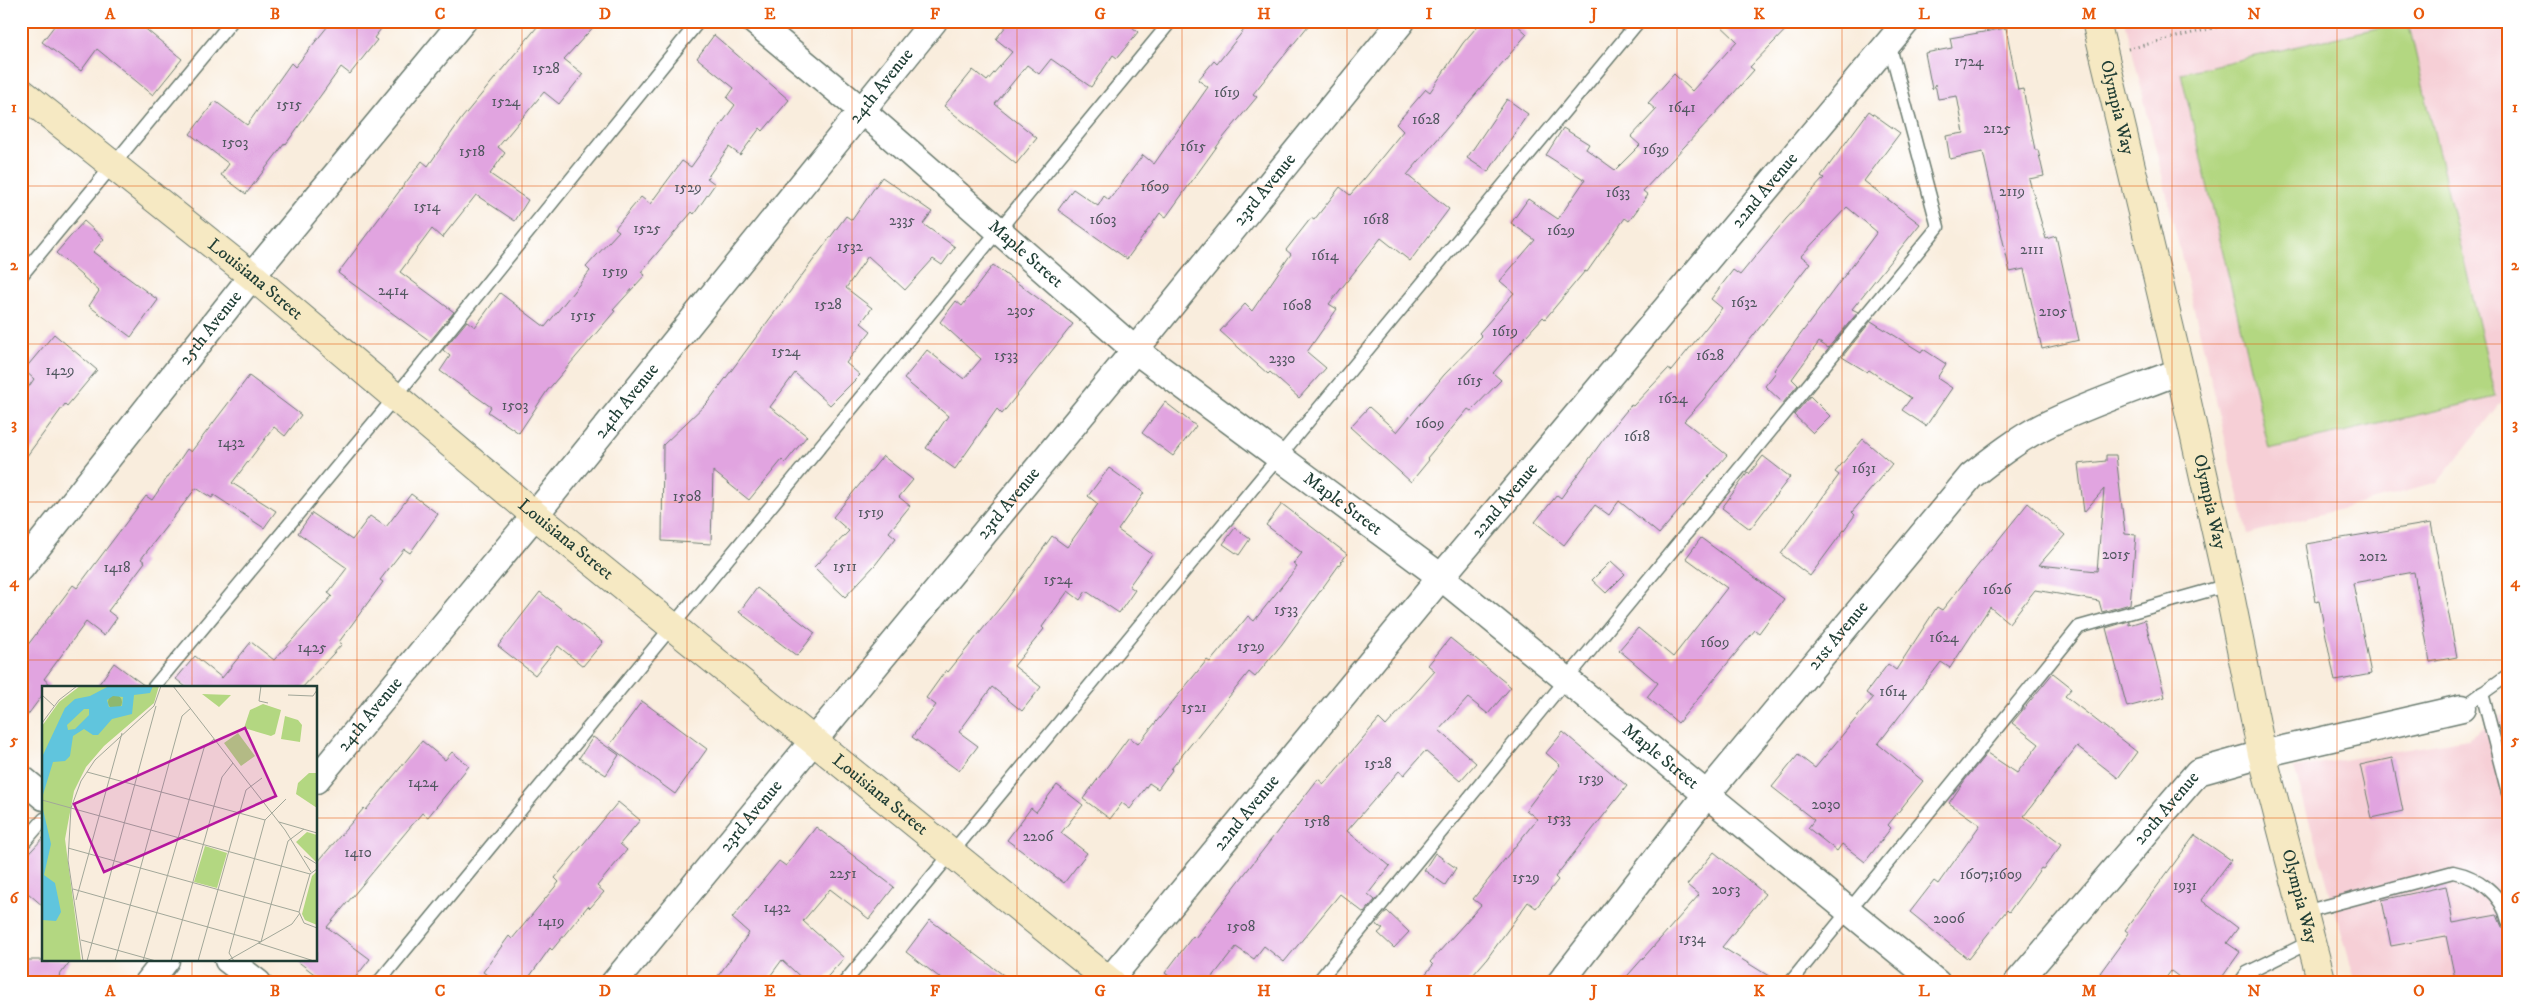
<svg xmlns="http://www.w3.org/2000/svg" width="2529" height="1004" font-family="'IM FELL DW Pica',serif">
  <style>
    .built { fill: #f6cfd6 }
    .green { fill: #b3d781; stroke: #698a5a }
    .building { fill: #e1a4e0 }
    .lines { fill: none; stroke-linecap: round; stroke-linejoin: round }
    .lane-casing { stroke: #6b7b6f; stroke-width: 15 }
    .street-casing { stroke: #6b7b6f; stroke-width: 29 }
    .secondary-casing { stroke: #6b7b6f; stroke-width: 30 }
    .path { stroke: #6b7b6f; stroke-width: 3; stroke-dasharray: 1 4; stroke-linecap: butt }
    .lane { stroke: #fff; stroke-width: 12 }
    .street { stroke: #fff; stroke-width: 26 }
    .secondary { stroke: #f6e9c3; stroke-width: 28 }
    .grid { fill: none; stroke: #e8590c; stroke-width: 1; stroke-opacity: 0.55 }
    .labels { text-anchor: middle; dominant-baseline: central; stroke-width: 5; stroke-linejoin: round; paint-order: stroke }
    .number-label { font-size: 15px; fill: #50575f }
    .street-label { font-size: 18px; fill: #1f3d34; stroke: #fff }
    .inset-road { fill: none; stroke: #a2a799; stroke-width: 1 }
    .view { fill: #b5179e; fill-opacity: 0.15; stroke: #b5179e; stroke-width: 2.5 }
    .inset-edge { fill: none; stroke: #1f3d34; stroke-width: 2.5 }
    .neatline { fill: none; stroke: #e8590c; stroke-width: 2 }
    .grid-label { font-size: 16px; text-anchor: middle; font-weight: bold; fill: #e8590c }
  </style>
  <rect width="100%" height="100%" fill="#fff"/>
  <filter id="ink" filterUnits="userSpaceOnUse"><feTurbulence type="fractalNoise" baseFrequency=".02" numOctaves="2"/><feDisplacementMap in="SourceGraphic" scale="10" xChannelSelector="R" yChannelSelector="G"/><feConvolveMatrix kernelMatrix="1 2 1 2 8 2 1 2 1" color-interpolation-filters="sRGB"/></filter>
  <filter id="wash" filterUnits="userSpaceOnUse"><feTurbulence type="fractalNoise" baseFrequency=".0096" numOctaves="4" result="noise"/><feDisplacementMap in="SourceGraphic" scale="20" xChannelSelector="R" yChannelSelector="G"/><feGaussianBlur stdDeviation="1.12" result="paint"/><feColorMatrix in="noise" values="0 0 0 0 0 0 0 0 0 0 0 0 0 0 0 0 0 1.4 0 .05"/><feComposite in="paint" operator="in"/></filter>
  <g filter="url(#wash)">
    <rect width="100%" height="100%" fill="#f9eddd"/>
    <g class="built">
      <polygon points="2125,21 2508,21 2508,394 2437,483 2248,534"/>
      <polygon points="2508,711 2508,983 2356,983 2294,768 2468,739"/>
    </g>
    <polygon class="green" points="2408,21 2496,397 2269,449 2181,73"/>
    <g id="blocks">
      <g class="building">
        <polygon points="58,21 136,21 182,59 153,95 97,49 81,71 42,42"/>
        <polygon points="332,21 387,21 374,38 377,40 350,74 341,67 286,144 285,143 246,194 221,175 229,164 190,134 215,101 247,125 291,63 295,67"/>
        <polygon points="542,21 599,21 564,59 583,74 559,104 544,92 498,147 505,153 490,174 528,200 515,221 476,195 442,238 432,229 400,272 454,312 430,341 338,273 422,161 428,166 462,118"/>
        <polygon points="1010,21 1125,21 1138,32 1117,58 1113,55 1091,87 1051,59 1039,74 1027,65 995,104 1037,138 1016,164 944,106 973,70 987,81 1012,52 996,39"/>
        <polygon points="1251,21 1312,21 1253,94 1257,97 1223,138 1166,217 1160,213 1127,259 1058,210 1073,189 1098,206 1104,196 1109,200 1143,155 1154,164 1208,87 1198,80 1214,61 1217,64"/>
        <polygon points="1482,21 1513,21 1527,34 1407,175 1449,209 1410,261 1381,238 1329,304 1337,309 1307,352 1326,368 1299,398 1270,372 1268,374 1220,331 1245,304 1252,311 1291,254 1286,250 1311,218 1314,220 1340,187 1350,195 1365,178 1403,131 1396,124 1426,89 1430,92 1463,43"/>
        <polygon points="1716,21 1794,21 1750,67 1754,70 1726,102 1643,191 1648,195 1629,221 1625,218 1587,272 1585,271 1545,319 1543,317 1493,373 1501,380 1471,411 1468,409 1427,458 1429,460 1411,482 1350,427 1369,407 1397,432 1444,375 1482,336 1479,333 1514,293 1500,281 1535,240 1511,223 1528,199 1558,219 1585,180 1546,155 1563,128 1589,144 1586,149 1615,170 1640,145 1631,137 1656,110 1648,103 1674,74 1692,91 1737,41"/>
        <polygon points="2006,28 2018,90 2023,89 2035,150 2038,150 2044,176 2029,179 2046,239 2056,236 2079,340 2042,349 2024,269 2010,272 1983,152 1950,159 1946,136 1964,133 1957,96 1938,99 1935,84 1932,89 1925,53 1952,48 1950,38"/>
        <polygon points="714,35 789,100 763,131 760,128 740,155 729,147 707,178 715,184 694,214 692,212 641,272 645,275 613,310 615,311 547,391 519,433 488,412 491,407 440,371 450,356 443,350 467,321 475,327 500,293 545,327 590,271 586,267 619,231 615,228 641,197 650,204 682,161 691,167 735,105 727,98 734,88 697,58"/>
        <polygon points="1507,99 1528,114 1488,172 1467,158"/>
        <polygon points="1869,111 1900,133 1864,181 1920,224 1852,309 1858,312 1828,348 1819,342 1792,379 1798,385 1783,403 1765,386 1776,372 1774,370 1877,232 1847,207 1801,256 1810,263 1703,400 1684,421 1727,455 1659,534 1619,501 1609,515 1595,505 1564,545 1535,522 1557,495 1561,498 1605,437 1631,405 1633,406 1668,369 1671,371 1722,308 1711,299 1733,270 1740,275 1786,219 1824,178 1821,176"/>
        <polygon points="882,177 932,212 923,224 955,247 942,265 933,259 905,290 868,256 846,288 872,308 861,323 871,331 846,363 860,375 830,405 795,373 770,407 807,436 785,463 782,460 749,500 713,471 711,544 662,541 663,445 708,402 846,216 852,220"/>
        <polygon points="84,221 104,239 93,252 158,300 131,337 89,306 99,291 56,253"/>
        <polygon points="993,265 1073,324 1002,414 997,409 955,469 926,448 948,416 904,379 927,350 964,379 981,359 940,322 956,301 962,306"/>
        <polygon points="1871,321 1921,352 1923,349 1946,364 1937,378 1952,388 1926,426 1902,410 1911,398 1869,370 1867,372 1842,357"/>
        <polygon points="54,334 97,370 67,406 65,404 21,464 21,398 34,379 24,370"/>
        <polygon points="249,376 301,415 285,436 274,427 232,483 276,511 264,528 214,495 212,498 196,488 141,559 145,562 108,611 117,618 104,636 86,622 44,679 50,684 47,688 44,688 44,693 21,724 21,654 73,585 77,588 146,496 152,500 187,449 191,452"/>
        <polygon points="1810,396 1830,416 1813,433 1794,415"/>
        <polygon points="1165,402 1196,426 1173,456 1142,433"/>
        <polygon points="1863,439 1892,464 1852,512 1855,515 1810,576 1781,554 1839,475 1835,472"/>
        <polygon points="2106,455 2116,455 2125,534 2136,535 2130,604 2102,612 2099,601 2035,590 2009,623 1990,607 1950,668 1941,662 1878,744 1923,781 1888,825 1891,828 1865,862 1842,844 1837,851 1808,828 1814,820 1772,787 1798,755 1815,768 1873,698 1866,693 1888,664 1896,670 1937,607 1942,610 2028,503 2065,535 2039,565 2097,571 2104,489 2084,512 2078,464 2106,461"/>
        <polygon points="883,456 913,480 899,497 910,506 889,532 896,538 875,565 845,597 814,567 849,531 833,517"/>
        <polygon points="1763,456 1790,477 1750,529 1722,508 1748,472 1749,474"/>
        <polygon points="1109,468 1144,493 1118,530 1152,554 1129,586 1135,590 1119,613 1086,591 1080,600 1068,591 1042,627 1044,629 1014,666 1041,687 1022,711 992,687 959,732 978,746 959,771 912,737 936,705 926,698 946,670 948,672 1007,599 1052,536 1067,547 1098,504 1088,496"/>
        <polygon points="411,494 438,514 410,553 404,549 380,580 383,582 339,642 342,644 302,688 187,688 176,679 195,656 222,678 251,642 274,660 332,596 328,593 347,568 298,533 312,513 352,540 370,516 386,527"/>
        <polygon points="1282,504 1347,554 1282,644 1255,677 1249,672 1171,769 1172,770 1158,789 1149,783 1130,809 1122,803 1110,819 1083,799 1129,737 1138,744 1207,660 1210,662 1248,616 1254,621 1297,567 1293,564 1302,553 1266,525"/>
        <polygon points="2431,523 2457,657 2430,662 2414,572 2353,583 2371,674 2335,681 2319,601 2316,602 2306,544"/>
        <polygon points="1235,528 1250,539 1239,555 1223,544"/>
        <polygon points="1701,538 1784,599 1759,633 1755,630 1678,723 1647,697 1658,683 1619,650 1638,628 1673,657 1727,588 1686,558"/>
        <polygon points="1611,561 1625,574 1606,593 1592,580"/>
        <polygon points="757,588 815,633 797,656 739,612"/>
        <polygon points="540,592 603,642 583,666 558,646 535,675 498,646"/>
        <polygon points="2145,620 2165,697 2127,707 2106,628 2129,621 2129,625"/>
        <polygon points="1450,638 1511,687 1488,714 1468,698 1439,730 1476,763 1460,781 1425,751 1404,775 1399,771 1347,831 1390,866 1368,894 1375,900 1364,913 1340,894 1284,962 1264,946 1254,959 1236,947 1208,983 1178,983 1165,973 1193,936 1195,938 1318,779 1324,784 1379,719 1386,726 1435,671 1428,665"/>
        <polygon points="114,663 145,686 145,688 96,688"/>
        <polygon points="2053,673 2072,688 2065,696 2137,752 2118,778 2077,746 2024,816 2062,844 2043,869 2041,868 2009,912 2007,910 1968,959 1910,912 1934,881 1938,884 1980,825 1949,803 1965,780 1987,753 2017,773 2039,744 2012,723"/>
        <polygon points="642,701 707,749 675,794 609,746"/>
        <polygon points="1563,732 1627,786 1555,877 1558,880 1536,908 1528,902 1486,960 1466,983 1418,983 1433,965 1430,962 1481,905 1473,899 1537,819 1526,810 1560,765 1546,753"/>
        <polygon points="593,737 619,755 606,775 579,758"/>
        <polygon points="422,741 445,760 452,752 469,766 428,817 422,813 327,927 370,959 351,983 326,983 296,960 316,960 316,864 364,808 366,810"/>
        <polygon points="2392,758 2403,811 2372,818 2360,765"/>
        <polygon points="1057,785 1083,805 1061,833 1087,853 1064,883 1007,840 1031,808 1036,812"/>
        <polygon points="618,802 640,820 620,844 627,850 597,886 604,892 590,908 588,906 552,950 550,948 525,983 498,983 483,972 509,936 512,939 559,882 555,878"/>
        <polygon points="816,827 894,887 869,919 830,889 803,921 844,958 822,983 807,983 782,960 765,983 713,983 749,933 732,918 779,861 786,866"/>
        <polygon points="2195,835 2231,860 2201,900 2238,928 2227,943 2240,952 2218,983 2187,983 2171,971 2162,983 2114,983 2100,973 2129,933 2125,930"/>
        <polygon points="44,837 44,907 21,887 21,862"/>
        <polygon points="1714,852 1765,894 1722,947 1780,983 1621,983 1699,895 1687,885"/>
        <polygon points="1435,853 1456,868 1445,885 1424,870"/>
        <polygon points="2446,886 2453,923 2497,915 2502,927 2508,929 2508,983 2456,983 2446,936 2391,946 2382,900"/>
        <polygon points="1387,911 1409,932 1394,948 1378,933 1383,929 1376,924"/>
        <polygon points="930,920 1014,983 947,983 906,952"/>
        <polygon points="21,960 71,960 54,983 21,983"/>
      </g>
    </g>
  </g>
  <g filter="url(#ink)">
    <use href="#blocks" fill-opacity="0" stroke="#6b7b6f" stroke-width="1"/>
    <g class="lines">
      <defs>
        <g id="lane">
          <polyline points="21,276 232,21"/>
          <polyline points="153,688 395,397 699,21"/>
          <polyline points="2482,693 2508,793"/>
          <polyline points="2462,708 2508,675"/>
          <polyline points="21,846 44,819"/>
          <path d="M2304,912L2453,872C2478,877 2502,894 2508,921"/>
          <polyline points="378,983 1171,21"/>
          <polyline points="844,983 1639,21"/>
          <polyline points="1317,983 1938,227 1889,43"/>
          <polyline points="1790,983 2079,627 2228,585"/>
          <polyline points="2240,983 2247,973 2312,941"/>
        </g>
        <g id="street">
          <path id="s1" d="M754,21L861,110L1135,350L1441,577L1937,983"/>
          <path id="s2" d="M21,568L252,276L463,21"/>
          <polyline points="21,778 44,797"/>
          <path id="s3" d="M316,780L535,515L934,21"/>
          <polyline points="228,960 258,983"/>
          <polyline points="148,983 166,960"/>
          <path id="s4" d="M614,983L1135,350L1402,21"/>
          <path id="s5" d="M1107,983L1441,577L1907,21"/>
          <path id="s6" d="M1560,983L1707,794L1971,476C1994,458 2018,439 2044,426C2088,404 2135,389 2180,371"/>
          <path id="s7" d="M2017,983L2198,772L2262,754L2462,708"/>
        </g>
        <g id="secondary">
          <path id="s8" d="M2096,21L2180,371L2228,585L2262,754L2322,983"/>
          <path id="s9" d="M21,92L252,276L535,515L1112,983"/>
        </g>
      </defs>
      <use href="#lane" class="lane-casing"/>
      <use href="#street" class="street-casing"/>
      <use href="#secondary" class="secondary-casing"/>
      <g class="path">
        <polyline points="2502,21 2508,26"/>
        <polyline points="2128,49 2241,21"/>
      </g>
      <use href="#lane" class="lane"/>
      <use href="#street" class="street"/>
      <use href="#secondary" class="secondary"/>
    </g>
  </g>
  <path class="grid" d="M192,21V688M357,21V983M522,21V983M687,21V983M852,21V983M1017,21V983M1182,21V983M1347,21V983M1512,21V983M1677,21V983M1842,21V983M2007,21V983M2172,21V983M2337,21V983M21,186H2508M21,344H2508M21,502H2508M21,660H2508M21,818H44M316,818H2508M192,960V983"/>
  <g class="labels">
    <g class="number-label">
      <text x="1969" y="61">1724</text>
      <text x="546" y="68">1528</text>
      <text x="1227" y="92">1619</text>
      <text x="506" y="101">1524</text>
      <text x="289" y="104">1515</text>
      <text x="1682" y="107">1641</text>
      <text x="1426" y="119">1628</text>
      <text x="1997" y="128">2125</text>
      <text x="235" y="142">1503</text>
      <text x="1193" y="146">1615</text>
      <text x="1656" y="149">1639</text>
      <text x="472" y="151">1518</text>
      <text x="1155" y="186">1609</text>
      <text x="688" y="187">1529</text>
      <text x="2012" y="191">2119</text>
      <text x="1618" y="192">1633</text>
      <text x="427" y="206">1514</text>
      <text x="1103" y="219">1603</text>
      <text x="1376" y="219">1618</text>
      <text x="902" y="220">2335</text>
      <text x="647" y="228">1525</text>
      <text x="1561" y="230">1629</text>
      <text x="850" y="246">1532</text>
      <text x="2032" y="249">2111</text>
      <text x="1325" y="255">1614</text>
      <text x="615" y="271">1519</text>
      <text x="393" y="290">2414</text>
      <text x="1744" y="302">1632</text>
      <text x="828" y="304">1528</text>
      <text x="1297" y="305">1608</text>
      <text x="1021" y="310">2305</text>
      <text x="2053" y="311">2105</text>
      <text x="583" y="315">1515</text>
      <text x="1505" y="331">1619</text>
      <text x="786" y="351">1524</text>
      <text x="1006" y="355">1533</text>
      <text x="1710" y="355">1628</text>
      <text x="1282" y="358">2330</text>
      <text x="60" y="370">1429</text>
      <text x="1470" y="380">1615</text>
      <text x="1673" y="398">1624</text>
      <text x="515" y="405">1503</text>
      <text x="1430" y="423">1609</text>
      <text x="1637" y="436">1618</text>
      <text x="231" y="442">1432</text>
      <text x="1864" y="468">1631</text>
      <text x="687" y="496">1508</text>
      <text x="871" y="512">1519</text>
      <text x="2116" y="554">2015</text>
      <text x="2373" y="556">2012</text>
      <text x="845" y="566">1511</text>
      <text x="117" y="567">1418</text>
      <text x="1058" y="579">1524</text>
      <text x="1997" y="589">1626</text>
      <text x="1286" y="609">1533</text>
      <text x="1944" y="637">1624</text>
      <text x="1715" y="642">1609</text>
      <text x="1251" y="646">1529</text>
      <text x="312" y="647">1425</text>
      <text x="1893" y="691">1614</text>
      <text x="1194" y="707">1521</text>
      <text x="1378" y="763">1528</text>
      <text x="1591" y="778">1539</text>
      <text x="423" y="782">1424</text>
      <text x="1826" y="804">2030</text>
      <text x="1559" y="818">1533</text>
      <text x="1317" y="821">1518</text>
      <text x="1038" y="836">2206</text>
      <text x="358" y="852">1410</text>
      <text x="843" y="873">2251</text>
      <text x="1991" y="874">1607;1609</text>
      <text x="1526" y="877">1529</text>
      <text x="2185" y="885">1931</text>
      <text x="1726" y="889">2053</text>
      <text x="777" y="907">1432</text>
      <text x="1949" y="918">2006</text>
      <text x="551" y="921">1419</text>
      <text x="1241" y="926">1508</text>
      <text x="1692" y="938">1534</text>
    </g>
    <g class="street-label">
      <text stroke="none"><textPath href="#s3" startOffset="895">24th Avenue</textPath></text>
      <text stroke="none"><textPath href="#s8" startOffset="89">Olympia Way</textPath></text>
      <text stroke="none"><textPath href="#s4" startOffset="1026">23rd Avenue</textPath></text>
      <text stroke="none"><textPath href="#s5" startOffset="1030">22nd Avenue</textPath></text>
      <text stroke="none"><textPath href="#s1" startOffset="358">Maple Street</textPath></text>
      <text stroke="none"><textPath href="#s9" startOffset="300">Louisiana Street</textPath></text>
      <text stroke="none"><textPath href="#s2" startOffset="306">25th Avenue</textPath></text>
      <text stroke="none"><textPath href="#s3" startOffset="490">24th Avenue</textPath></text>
      <text stroke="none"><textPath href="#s5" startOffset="625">22nd Avenue</textPath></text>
      <text stroke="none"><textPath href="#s8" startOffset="494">Olympia Way</textPath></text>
      <text stroke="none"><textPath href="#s4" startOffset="621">23rd Avenue</textPath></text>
      <text stroke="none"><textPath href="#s1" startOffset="762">Maple Street</textPath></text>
      <text stroke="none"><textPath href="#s9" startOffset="705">Louisiana Street</textPath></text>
      <text stroke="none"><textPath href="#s6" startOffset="445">21st Avenue</textPath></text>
      <text stroke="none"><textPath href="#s3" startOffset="85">24th Avenue</textPath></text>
      <text stroke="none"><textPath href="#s1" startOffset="1168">Maple Street</textPath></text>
      <text stroke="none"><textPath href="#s9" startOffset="1110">Louisiana Street</textPath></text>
      <text stroke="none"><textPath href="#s7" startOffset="230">20th Avenue</textPath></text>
      <text stroke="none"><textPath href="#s5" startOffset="220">22nd Avenue</textPath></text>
      <text stroke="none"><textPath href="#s4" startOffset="216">23rd Avenue</textPath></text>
      <text stroke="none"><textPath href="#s8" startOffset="899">Olympia Way</textPath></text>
    </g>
  </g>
  <g transform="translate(42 686)">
    <rect width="275" height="275" fill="#f9eddd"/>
    <path d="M38,0H117L112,17L62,60L44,81L32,105L23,153L39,275H0V40L17,16ZM160,8L189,9L177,21ZM221,18L239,24L233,48L229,50L202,42L208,24ZM243,30L256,34L260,39L258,56L239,53ZM196,47L213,70L199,80L182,57ZM267,87H275V122L254,108L256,97ZM265,146L275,149V177L254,156ZM163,160L185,167L175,202L152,196ZM275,185V239L263,234L260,228L270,190Z" fill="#b3d781"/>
    <path d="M66 16a7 7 0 1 1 14 0a7 7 0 1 1-14 0Z" fill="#8eb86f"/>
    <path d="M67,0H111L108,7L92,9L90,28L70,33L56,49H51L42,43L31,50L28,70L23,75L11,76L0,112V71L23,22L33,13L48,10ZM71,10L81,11L80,20L67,21L65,14ZM42,23H47V29L33,43L26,44L25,39ZM0,119L9,158L2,189L13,197L19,226L14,235L0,234Z" fill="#60c5dd" fill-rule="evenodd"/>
    <path class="inset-road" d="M131,0L243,144L269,186M219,0L217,15L226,17M0,9L12,20M246,9L271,10L275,4M0,37L17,14L35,0M45,86L223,134M0,114L268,188M237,136L275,147M26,162L257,226M262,170L275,178M275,183L268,188L257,226L262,237L275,242M31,203L219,256L246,155L262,143M34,214L80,47M39,254L114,275M216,257L272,275M41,275L26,174L29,122L39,95L53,74L112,20L119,0M45,275L114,20M73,275L140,30L149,22M101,275L162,62L172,53M129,275L180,91L191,77M156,275L204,104L220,92M185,275L250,238L258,227M192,275L187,267L223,134L244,113"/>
    <path class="view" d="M203,42L234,110L62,186L32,118Z"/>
    <rect width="275" height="275" class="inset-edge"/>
  </g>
  <rect width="2529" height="1004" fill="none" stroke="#fff" stroke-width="55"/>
  <rect x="28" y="28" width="2474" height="948" class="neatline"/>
  <g class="grid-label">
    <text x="110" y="19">A</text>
    <text x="275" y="19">B</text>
    <text x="440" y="19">C</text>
    <text x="605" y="19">D</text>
    <text x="770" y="19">E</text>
    <text x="935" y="19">F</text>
    <text x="1100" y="19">G</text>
    <text x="1264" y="19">H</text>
    <text x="1429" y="19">I</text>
    <text x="1594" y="19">J</text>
    <text x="1759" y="19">K</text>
    <text x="1924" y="19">L</text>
    <text x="2089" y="19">M</text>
    <text x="2254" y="19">N</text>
    <text x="2419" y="19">O</text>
    <text x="14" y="112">1</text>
    <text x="2515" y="112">1</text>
    <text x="14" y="270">2</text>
    <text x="2515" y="270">2</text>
    <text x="14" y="429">3</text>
    <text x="2515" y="429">3</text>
    <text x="14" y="587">4</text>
    <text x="2515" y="587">4</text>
    <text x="14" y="745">5</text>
    <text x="2515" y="745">5</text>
    <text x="14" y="903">6</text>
    <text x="2515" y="903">6</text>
    <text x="110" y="996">A</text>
    <text x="275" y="996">B</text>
    <text x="440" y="996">C</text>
    <text x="605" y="996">D</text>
    <text x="770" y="996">E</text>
    <text x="935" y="996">F</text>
    <text x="1100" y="996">G</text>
    <text x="1264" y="996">H</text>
    <text x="1429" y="996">I</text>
    <text x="1594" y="996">J</text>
    <text x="1759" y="996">K</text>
    <text x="1924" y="996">L</text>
    <text x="2089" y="996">M</text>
    <text x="2254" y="996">N</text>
    <text x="2419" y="996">O</text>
  </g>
</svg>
